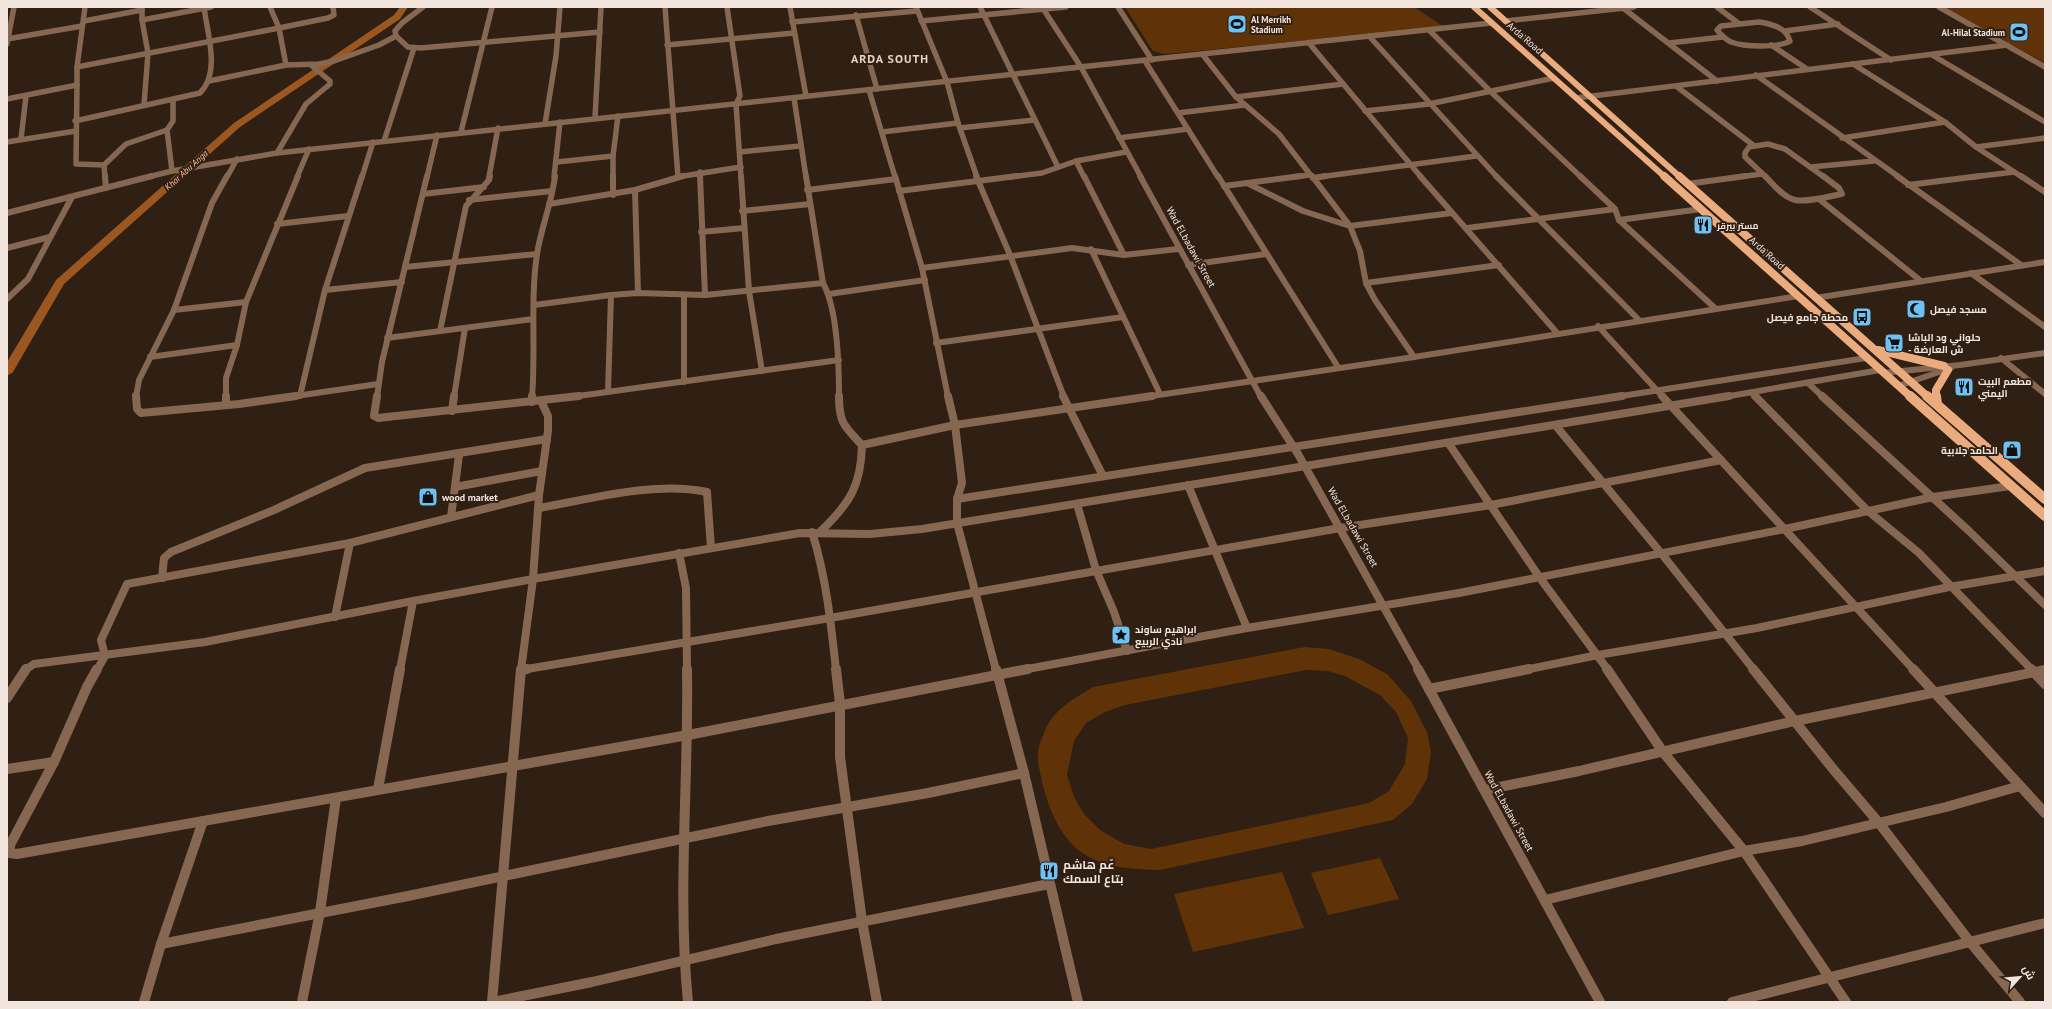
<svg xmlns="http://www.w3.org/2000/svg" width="2052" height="1009" font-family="'PT Sans',Cairo,sans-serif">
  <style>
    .green { fill: #603208; fill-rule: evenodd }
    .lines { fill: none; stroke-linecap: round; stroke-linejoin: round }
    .canal { fill: #9b571f; fill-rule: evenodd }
    .minor-far3 { stroke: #866752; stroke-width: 5.5 }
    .minor-far2 { stroke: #866752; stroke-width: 6 }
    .minor-far1 { stroke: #866752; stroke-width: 8 }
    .minor { stroke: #866752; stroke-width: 10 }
    .tertiary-far3 { stroke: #866752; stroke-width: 5.5 }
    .tertiary-far2 { stroke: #866752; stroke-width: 6 }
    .tertiary-far1 { stroke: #866752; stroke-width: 8 }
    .tertiary { stroke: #866752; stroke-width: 10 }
    .primary-far2 { stroke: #eaab7e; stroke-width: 6 }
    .primary-far1 { stroke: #eaab7e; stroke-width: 8 }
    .primary { stroke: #eaab7e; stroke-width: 10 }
    .labels { text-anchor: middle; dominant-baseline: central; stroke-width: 4; stroke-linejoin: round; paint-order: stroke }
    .far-poi-label { font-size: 9px; font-weight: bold; fill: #f1e5dd; stroke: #301f13; text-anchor: start }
    .far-water-label { font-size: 9px; font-style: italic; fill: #fec49b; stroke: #301f13 }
    .street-label { font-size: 10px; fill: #f1e5dd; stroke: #301f13 }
    .poi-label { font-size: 10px; font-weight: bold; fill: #f1e5dd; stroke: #301f13; text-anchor: start }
    .far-district-label { font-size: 12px; font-weight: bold; letter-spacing: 1px; fill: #e8d1c1; stroke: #301f13 }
    .near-poi-label { font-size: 12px; font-weight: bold; fill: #f1e5dd; stroke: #301f13; text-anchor: start }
  </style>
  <rect width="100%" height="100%" fill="#301f13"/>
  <g class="green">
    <polygon points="1125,7 1414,7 1444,27 1165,54 1153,51"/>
    <polygon points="1944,7 2045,7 2045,63"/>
    <path d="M1305,647L1329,649L1359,659L1387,674L1411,701L1427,732L1431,752L1427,779L1412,804L1393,820L1160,870C1135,869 1112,869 1089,857C1061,842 1049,810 1042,782C1040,772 1037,761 1038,751C1039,745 1043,735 1046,728C1055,709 1075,698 1093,687ZM1306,670L1328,671L1345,676L1380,695L1396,712L1408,738L1405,764L1389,791L1369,803L1151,849L1124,844L1100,830L1084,814L1074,797L1067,775L1074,741L1086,723L1105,712L1125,705Z"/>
    <polygon points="1380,858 1399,899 1328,915 1311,873"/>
    <polygon points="1282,872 1304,928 1193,952 1174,894"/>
  </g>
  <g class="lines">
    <polygon class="canal" points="400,7 408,7 400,19 240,127 64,284 13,372 7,376 7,362 56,280 234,123 394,15"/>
    <g class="minor-far3">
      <polyline points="142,7 142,20 148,53 144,105"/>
      <polyline points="665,7 678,177"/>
      <polyline points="727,7 740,96 736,104 741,177"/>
      <polyline points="790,7 806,96"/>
      <polyline points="916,7 947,82 958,123 977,177"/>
      <polyline points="980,7 1058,167"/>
      <polyline points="1042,7 1081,67"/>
      <polyline points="1118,7 1152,60"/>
      <polyline points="1717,7 1738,23"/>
      <polyline points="1810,7 1891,60"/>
      <polyline points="1623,8 1717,81"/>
      <polyline points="856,15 877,89"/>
      <polyline points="142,20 211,7"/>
      <polyline points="84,21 142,10"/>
      <polyline points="921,21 1066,7"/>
      <polyline points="1505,21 1634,7"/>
      <polyline points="792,22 917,11"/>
      <path d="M1759,22C1771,24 1786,27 1790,41C1779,48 1744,47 1731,42C1725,39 1721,35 1717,30L1721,26Z"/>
      <polyline points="1429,30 1489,90 1581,177"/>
      <polyline points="1785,31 1838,24"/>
      <polyline points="396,36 408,47 421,48 600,32"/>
      <polyline points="1369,36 1497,177"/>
      <polyline points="7,39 82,26"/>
      <polyline points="1309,43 1421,177"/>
      <polyline points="1669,43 1723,37"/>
      <polyline points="7,44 14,7"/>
      <polyline points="667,45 794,33"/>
      <polyline points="1771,45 1807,69"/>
      <polyline points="1203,55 1236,97 1279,134 1312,177"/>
      <polyline points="1932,55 2045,122"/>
      <polyline points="1145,61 1218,177"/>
      <polyline points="1853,64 1945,122 1976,147 2022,177"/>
      <polyline points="286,65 279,28 328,18 334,15 333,7"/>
      <polyline points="77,67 279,28 270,7"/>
      <polyline points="1756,75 1899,177"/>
      <polyline points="209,81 286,65 319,64 334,61 379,45 396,36 395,31 402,23 423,7"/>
      <polyline points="77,85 76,164 104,165 126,144 167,130 173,121 173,100"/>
      <polyline points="1676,86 1753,145"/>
      <polyline points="869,90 895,177"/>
      <polyline points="1236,97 1343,84"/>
      <polyline points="794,98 806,177"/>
      <polyline points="1576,98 2007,45"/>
      <polyline points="7,99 77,85 77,67 85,7"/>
      <polyline points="1365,111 1429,104 1554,78"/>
      <polyline points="1178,113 1245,105"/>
      <polyline points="595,118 601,7"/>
      <path d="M75,121L200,93C221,72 207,33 204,7"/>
      <polyline points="545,124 556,56 560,7"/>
      <polyline points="960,128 1034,120"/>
      <polyline points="167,130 172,171"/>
      <polyline points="461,132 492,7"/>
      <polyline points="882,132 958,123"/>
      <polyline points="1119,138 1188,129"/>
      <polyline points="1842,138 1945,122"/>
      <polyline points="21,139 26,96"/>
      <polyline points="384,141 414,48"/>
      <polyline points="7,142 76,131"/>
      <polyline points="1976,147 2045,138"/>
      <polyline points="740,152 800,146"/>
      <polyline points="277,153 306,104 330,84 330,81 311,65"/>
      <polyline points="1076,161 1084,177"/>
      <polyline points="557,162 613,156"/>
      <polyline points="104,165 105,177"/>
      <polyline points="1811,167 1874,161"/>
      <polyline points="700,172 700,177"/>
      <polyline points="227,177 237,159"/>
      <polyline points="297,177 309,149"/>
      <polyline points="362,177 373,142"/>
      <polyline points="427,177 437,135"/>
      <polyline points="489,177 498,128"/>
      <polyline points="554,177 560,122"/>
      <polyline points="613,177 613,156 618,116"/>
      <polyline points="677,177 741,167"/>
      <polyline points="1009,177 1042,173 1076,161 1126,152"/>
      <polyline points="1293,177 1310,175"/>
      <polyline points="1319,177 1476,156"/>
      <polyline points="1738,177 1762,174"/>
      <polyline points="1766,177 1745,157 1745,153 1749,147 1768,144 1785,149 1824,177"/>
      <polyline points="1972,177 2014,172"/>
    </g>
    <g class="minor-far2">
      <polyline points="105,176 106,188"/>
      <polyline points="613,176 613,195"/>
      <polyline points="700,176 705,295"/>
      <polyline points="741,176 749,291 762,371"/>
      <path d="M806,176L823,283C838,310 839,366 839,397"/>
      <polyline points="895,176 922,268 948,397"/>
      <polyline points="976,176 1010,255 1064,397"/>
      <polyline points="1084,176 1124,255"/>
      <polyline points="1218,176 1338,367"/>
      <polyline points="1312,176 1350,226 1360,251 1366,283 1375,300 1414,357"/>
      <polyline points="1420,176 1558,334"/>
      <polyline points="1496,176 1639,320"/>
      <polyline points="1580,176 1615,209 1619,220 1716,309"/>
      <path d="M1765,176C1773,184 1781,195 1792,199C1803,204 1830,196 1842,194L1839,188L1823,176"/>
      <polyline points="1897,176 2021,265"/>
      <polyline points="2021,176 2045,192"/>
      <polyline points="1313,178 1326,176"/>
      <polyline points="1247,183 1303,211 1350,226 1452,213"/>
      <polyline points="1687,184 1746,176"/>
      <polyline points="1908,185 1980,176"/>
      <polyline points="1224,186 1301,176"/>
      <polyline points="635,190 683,176"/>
      <polyline points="807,190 896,179"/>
      <polyline points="899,191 1017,176"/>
      <polyline points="423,194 484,187"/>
      <polyline points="1819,199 1921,281"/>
      <polyline points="469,200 552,191"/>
      <polyline points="549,204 635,190 638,293"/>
      <polyline points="742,211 810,204"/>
      <polyline points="1619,220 1701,209"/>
      <polyline points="277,224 348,216"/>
      <polyline points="1467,228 1615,209"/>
      <polyline points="701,232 744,228"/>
      <polyline points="7,248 50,237"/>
      <polyline points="1091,249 1160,394"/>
      <polyline points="1188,265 1266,254"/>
      <polyline points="405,267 537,254"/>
      <polyline points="922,268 1072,248 1124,255 1178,249"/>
      <polyline points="1971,273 2045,327"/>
      <polyline points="1366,283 1499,265"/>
      <polyline points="325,290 402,282"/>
      <polyline points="829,294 925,280"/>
      <polyline points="684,296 684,382"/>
      <polyline points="1815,298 2045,262"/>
      <polyline points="7,299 28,279 72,197"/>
      <polyline points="534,305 611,295 638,293 705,295 823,283"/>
      <polyline points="174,310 246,302"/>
      <polyline points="1598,326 1663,397"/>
      <polyline points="440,331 466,206 489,180 490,176"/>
      <polyline points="387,338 533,319"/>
      <polyline points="936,343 1123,317"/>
      <polyline points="150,357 237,345"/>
      <polyline points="2001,358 2045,394"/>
      <polyline points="1808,383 1823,397"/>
      <polyline points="608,392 611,295"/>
      <polyline points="1752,393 1756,397"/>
      <polyline points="300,396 325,290 362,176"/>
      <polyline points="136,397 139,380 174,310 212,203 227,176"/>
      <polyline points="226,397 226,378 237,345 246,302 298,176"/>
      <polyline points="289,397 378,384"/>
      <polyline points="377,397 382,362 427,176"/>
      <polyline points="454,397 465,328"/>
      <path d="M532,397C536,349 530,301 537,254C541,228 552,202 555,176"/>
      <polyline points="571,397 839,360"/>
      <polyline points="1145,397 1414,357 1799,296"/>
      <polyline points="1615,397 1866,358"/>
      <polyline points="1724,397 1880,370"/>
    </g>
    <g class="minor-far1">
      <polyline points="136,396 137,409 141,413 239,404 296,396"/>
      <polyline points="226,396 226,405"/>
      <polyline points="377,396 374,416 378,418 579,396"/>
      <polyline points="948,396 955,425 962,483 957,499 957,523 996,670"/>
      <polyline points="1063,396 1103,476"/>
      <polyline points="1662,396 1914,670"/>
      <polyline points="1755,396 1868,511 1919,553 2032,670"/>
      <polyline points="1822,396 1969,531 2045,605"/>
      <polyline points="532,402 532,396"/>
      <polyline points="452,411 454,396"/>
      <polyline points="1556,426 1661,553 1754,670"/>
      <polyline points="1449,444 1540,578 1608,670"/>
      <polyline points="862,445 955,425 1152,396"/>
      <polyline points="1188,485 1247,628"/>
      <polyline points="455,487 542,471"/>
      <polyline points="957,499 1622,396"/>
      <polyline points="1077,504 1096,570 1114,612 1127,651"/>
      <path d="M539,508C591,499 654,481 707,492L711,548"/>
      <polyline points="451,517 459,455"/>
      <path d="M821,531C850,503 861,486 862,445C844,426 839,423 839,396"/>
      <path d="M812,532C826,576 831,624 836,670"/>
      <polyline points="679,553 686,588 687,670"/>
      <polyline points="162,578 164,558 171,552 274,510 365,468 547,439"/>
      <polyline points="335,617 350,543"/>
      <polyline points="25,670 34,664 205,642 413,601"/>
      <polyline points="97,670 105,656 101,640 127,584 350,543 539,495"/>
      <polyline points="400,670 413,601 533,579 539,495 548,431 548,416 541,401"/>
      <polyline points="521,670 830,618 1340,528 1491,505 1721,460"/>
      <path d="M521,670L533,579L800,533L870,534L922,529C1191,484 1460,442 1729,396"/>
      <polyline points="1022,670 1247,628 1459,593 1785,529 1933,497 2010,486"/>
      <polyline points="1524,670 1598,655 1757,628 1949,587 2045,571"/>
    </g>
    <g class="minor">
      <polyline points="97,669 87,687 54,762 10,845 10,853 17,854 688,735 1028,669"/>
      <path d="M687,669C689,780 677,891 688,1002"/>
      <polyline points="836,669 840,704 840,757 862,921 877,1002"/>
      <polyline points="996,669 1024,773 1078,1002"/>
      <polyline points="1607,669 1663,752 1744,851 1846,1002"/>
      <polyline points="1753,669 1833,769 1879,823 1970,942 2020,1002"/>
      <polyline points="1913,669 2045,813"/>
      <polyline points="2031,669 2045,684"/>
      <polyline points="521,670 527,669"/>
      <polyline points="1429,689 1529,669"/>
      <polyline points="7,698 26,669"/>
      <polyline points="7,769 54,762"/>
      <polyline points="378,789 400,669"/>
      <polyline points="1485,790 1579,771 1795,721 2045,670"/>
      <polyline points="1545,900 1744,851 1802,841 1946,807 2020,786"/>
      <polyline points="161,944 408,896 768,821 928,793 1024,773"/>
      <polyline points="144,1002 161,944 203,821"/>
      <polyline points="302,1002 320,912 336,798"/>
      <polyline points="492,1002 521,669"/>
      <polyline points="493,1002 592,982 776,939 1049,884"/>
      <polyline points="1732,1002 2045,923"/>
    </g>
    <g class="tertiary-far3">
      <polyline points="1939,7 2045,67"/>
      <polyline points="1081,67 1141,177"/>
      <polyline points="148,177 172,171 277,153 1491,23"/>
    </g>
    <g class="tertiary-far2">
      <polyline points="1140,176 1261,397"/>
      <polyline points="7,213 152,176"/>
      <polyline points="1883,373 1960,365 2045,353"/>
      <polyline points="1898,386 1951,368"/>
    </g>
    <polyline class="tertiary-far1" points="1261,396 1298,454 1419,670"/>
    <polyline class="tertiary" points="1418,669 1600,1002"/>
    <g class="primary-far2">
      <polyline points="1474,7 1665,177"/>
      <polyline points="1490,7 1680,177"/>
    </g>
    <g class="primary-far1">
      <polyline points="1664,176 1911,397"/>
      <polyline points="1679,176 1928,397"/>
      <polyline points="1878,350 1944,366"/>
      <polyline points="1936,397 1936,390 1948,370"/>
    </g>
    <g class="primary">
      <polyline points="1910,396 2045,516"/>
      <polyline points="1927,396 2045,499"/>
      <polyline points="1936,396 1937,404"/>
    </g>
  </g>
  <defs>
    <symbol id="stadium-square" viewBox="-11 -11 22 22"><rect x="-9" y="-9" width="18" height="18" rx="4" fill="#6ec2f3" stroke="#301f13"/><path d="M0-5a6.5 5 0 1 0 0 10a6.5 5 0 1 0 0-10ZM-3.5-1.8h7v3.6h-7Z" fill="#111"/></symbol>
    <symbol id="restaurant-square" viewBox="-11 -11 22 22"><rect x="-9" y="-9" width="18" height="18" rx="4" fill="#6ec2f3" stroke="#301f13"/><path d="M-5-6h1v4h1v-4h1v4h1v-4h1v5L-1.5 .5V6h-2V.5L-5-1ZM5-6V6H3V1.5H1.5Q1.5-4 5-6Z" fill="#111"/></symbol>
    <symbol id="mosque-square" viewBox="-11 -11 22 22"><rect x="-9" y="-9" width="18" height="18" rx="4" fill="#6ec2f3" stroke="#301f13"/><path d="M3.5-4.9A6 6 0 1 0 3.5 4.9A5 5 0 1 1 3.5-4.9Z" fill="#111"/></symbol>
    <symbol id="bus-square" viewBox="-11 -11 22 22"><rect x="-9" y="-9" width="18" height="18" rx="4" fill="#6ec2f3" stroke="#301f13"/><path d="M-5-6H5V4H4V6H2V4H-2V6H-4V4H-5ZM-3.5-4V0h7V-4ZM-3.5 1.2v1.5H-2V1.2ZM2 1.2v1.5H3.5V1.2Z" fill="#111"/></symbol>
    <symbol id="supermarket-square" viewBox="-11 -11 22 22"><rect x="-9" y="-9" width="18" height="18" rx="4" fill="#6ec2f3" stroke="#301f13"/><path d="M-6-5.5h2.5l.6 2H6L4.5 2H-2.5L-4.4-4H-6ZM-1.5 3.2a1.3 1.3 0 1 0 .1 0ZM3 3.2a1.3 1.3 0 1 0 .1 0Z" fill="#111"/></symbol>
    <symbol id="shop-square" viewBox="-11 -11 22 22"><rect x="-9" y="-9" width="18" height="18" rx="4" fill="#6ec2f3" stroke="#301f13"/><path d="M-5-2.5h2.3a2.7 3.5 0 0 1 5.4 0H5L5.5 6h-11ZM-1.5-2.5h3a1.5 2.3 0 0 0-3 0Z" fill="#111"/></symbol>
    <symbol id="sight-square" viewBox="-11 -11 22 22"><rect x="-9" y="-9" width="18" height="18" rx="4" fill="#6ec2f3" stroke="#301f13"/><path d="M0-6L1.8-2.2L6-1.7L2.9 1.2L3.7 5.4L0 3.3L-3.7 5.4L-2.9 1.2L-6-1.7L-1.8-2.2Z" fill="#111"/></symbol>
  </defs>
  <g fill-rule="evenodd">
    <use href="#stadium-square" x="1226" y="13" width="22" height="22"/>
    <use href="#stadium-square" x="2008" y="21" width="22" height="22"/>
    <use href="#restaurant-square" x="1692" y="214" width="22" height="22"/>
    <use href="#mosque-square" x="1905" y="298" width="22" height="22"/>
    <use href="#bus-square" x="1851" y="306" width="22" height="22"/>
    <use href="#supermarket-square" x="1883" y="332" width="22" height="22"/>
    <use href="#restaurant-square" x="1953" y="376" width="22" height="22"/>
    <use href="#shop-square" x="2001" y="439" width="22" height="22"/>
    <use href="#shop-square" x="417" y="486" width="22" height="22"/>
    <use href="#sight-square" x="1110" y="624" width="22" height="22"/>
    <use href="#restaurant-square" x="1038" y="860" width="22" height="22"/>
  </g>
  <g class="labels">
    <g class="far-poi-label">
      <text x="1251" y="19">Al Merrikh<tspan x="1251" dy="10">Stadium</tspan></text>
      <text x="2005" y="32" text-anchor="end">Al-Hilal Stadium</text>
      <text x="1717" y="225">مستر بيرقر</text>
    </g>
    <g class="far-water-label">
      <text transform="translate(186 170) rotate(-42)">Khor Abu Anga</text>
    </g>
    <g class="street-label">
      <text transform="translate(1525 38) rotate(41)">Arda Road</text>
      <text transform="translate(1191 247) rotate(61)">Wad ELbadawi Street</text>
      <text transform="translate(1767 253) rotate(42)">Arda Road</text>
      <text transform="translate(1353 527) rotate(60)">Wad ELbadawi Street</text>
      <text transform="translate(1509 811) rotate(61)">Wad ELbadawi Street</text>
    </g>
    <g class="poi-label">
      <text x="1930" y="309">مسجد فيصل</text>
      <text x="1848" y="317" text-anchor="end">محطة جامع فيصل</text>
      <text x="1908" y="337">حلواني ود الباشا<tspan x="1908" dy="12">- ش العارضة</tspan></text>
      <text x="1978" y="381">مطعم البيت<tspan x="1978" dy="12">اليمني</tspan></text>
      <text x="1998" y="450" text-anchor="end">الحامد جلابية</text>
      <text x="442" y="497">wood market</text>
      <text x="1135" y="629">ابراهيم ساوند<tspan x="1135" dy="12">نادي الربيع</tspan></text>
    </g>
    <g class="far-district-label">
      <text x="890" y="58">ARDA SOUTH</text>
    </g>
    <g class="near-poi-label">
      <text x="1063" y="864">عّم هاشم<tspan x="1063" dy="14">بتاع السمك</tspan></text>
    </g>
  </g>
  <rect width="2052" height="1009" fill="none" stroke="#f1e5dd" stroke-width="16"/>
  <g transform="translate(2020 977) rotate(63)" stroke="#301f13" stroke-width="3" paint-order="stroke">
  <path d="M0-3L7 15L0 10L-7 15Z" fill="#f1e5dd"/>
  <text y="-6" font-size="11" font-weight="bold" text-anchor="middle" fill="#f1e5dd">ش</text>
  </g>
</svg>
